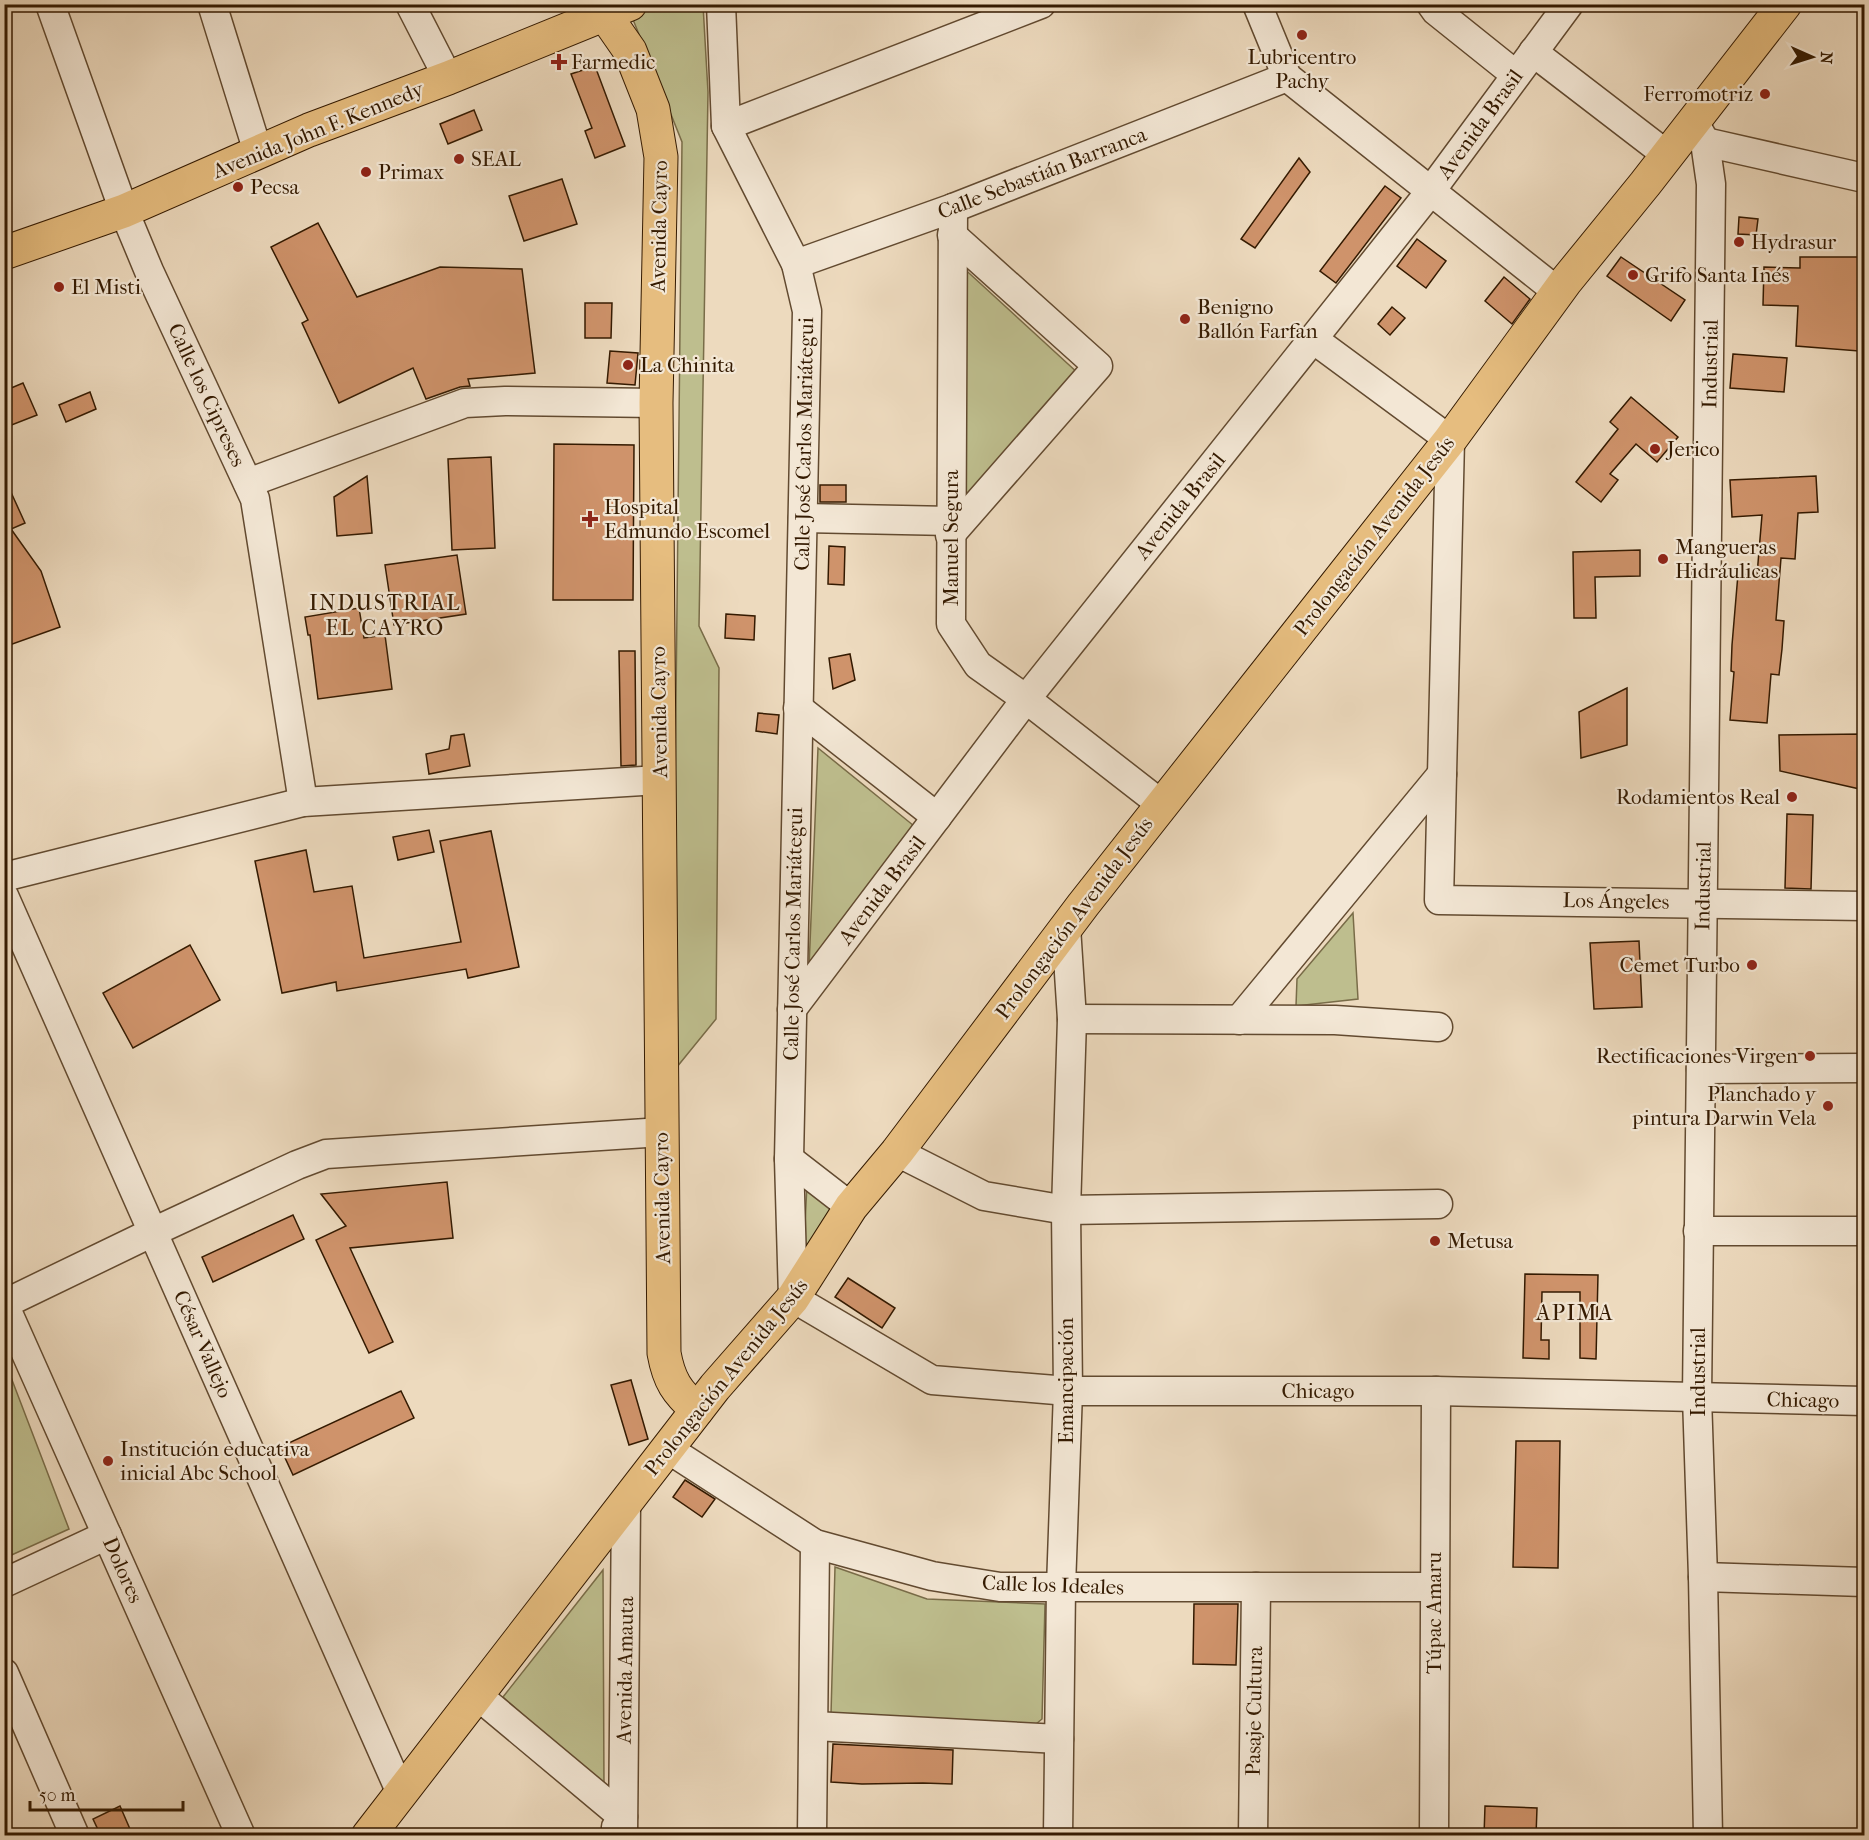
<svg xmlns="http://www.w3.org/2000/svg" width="1869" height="1840" font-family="'IM FELL French Canon',serif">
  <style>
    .green { fill: #bebe8e; stroke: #796c48; stroke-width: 1.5 }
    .building { fill: #cf936b; stroke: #341a01; stroke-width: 1.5 }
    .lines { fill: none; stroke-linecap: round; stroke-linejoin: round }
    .minor-casing { stroke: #624a30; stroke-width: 31 }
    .major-casing { stroke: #341a01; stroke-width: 35 }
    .minor { stroke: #f3e7d5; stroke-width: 28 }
    .major { stroke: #e6bd7f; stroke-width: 33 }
    .poi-dot { fill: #8f2418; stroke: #f3e7d5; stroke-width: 2 }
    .labels { text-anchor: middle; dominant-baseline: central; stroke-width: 4.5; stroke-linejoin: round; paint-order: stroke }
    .poi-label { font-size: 21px; fill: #341a01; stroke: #f3e7d5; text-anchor: start }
    .street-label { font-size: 21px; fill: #341a01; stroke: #f3e7d5 }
    .neighbourhood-label { font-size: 22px; letter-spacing: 1.5px; fill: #341a01; stroke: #f3e7d5 }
  </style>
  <rect width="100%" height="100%" fill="#eddabe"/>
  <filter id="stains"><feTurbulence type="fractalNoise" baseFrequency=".00333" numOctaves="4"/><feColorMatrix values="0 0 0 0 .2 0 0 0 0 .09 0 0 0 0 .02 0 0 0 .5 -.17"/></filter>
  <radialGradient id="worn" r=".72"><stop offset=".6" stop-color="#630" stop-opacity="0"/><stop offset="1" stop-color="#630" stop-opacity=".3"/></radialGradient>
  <g class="green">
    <polygon points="661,5 703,5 708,92 699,626 719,668 716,1019 672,1073 682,142 632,17"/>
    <polygon points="958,263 1080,375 960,510"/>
    <polygon points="818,748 919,830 809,968"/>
    <polygon points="1353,913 1358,999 1296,1006 1297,979"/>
    <polygon points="807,1185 844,1204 803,1261"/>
    <polygon points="4,1359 69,1529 5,1558 4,1558"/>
    <polygon points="835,1567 927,1599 1045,1604 1042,1719 1030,1729 831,1714"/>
    <polygon points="603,1570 604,1787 503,1697"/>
  </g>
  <g class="building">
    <polygon points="595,66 625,146 595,158 585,131 592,128 571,74"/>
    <polygon points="474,110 482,130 448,144 440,124"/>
    <polygon points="1299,158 1310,172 1255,248 1241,239"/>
    <polygon points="562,179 577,224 524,241 509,196"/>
    <polygon points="1385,186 1401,198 1336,283 1320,271"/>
    <polygon points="1739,217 1758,219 1756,235 1738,234"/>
    <polygon points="318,223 357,297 440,267 522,269 535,373 468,379 470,386 460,387 426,399 413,368 339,403 302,323 308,320 271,247"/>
    <polygon points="1417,239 1446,261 1426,288 1397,266"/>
    <polygon points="1621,257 1685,300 1671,321 1607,276"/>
    <polygon points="1800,257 1864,257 1864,346 1860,345 1859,351 1796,346 1798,306 1763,305 1764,267 1800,268"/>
    <polygon points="1504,277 1530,299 1512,324 1485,301"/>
    <polygon points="585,303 612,303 611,338 585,338"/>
    <polygon points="1392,307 1405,318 1390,335 1378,324"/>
    <polygon points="610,351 638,353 635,385 607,383"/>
    <polygon points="1733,354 1787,358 1784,392 1730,388"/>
    <polygon points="23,383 37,415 4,428 4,391"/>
    <polygon points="90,392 96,409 66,422 59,405"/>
    <polygon points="1631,397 1678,437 1657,462 1636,444 1610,474 1618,480 1601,502 1576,482 1618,429 1610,422"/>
    <polygon points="554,444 634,445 633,600 553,600"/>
    <polygon points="491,457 495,548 452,550 448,459"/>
    <polygon points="367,476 372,533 337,536 334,497"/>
    <polygon points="1816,476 1818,512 1798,513 1795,559 1781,558 1776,620 1784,621 1782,649 1779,675 1771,674 1767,723 1730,720 1734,672 1731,671 1732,645 1738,574 1757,575 1762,515 1732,517 1730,480"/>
    <polygon points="4,477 25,523 11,529 41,571 60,627 4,647"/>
    <rect x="820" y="485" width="26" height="17"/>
    <polygon points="829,546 845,547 844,585 828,584"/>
    <polygon points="1640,550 1640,576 1595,577 1596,618 1574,618 1573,552"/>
    <polygon points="457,555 466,614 394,625 385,565"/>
    <polygon points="359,608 364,638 385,635 392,689 318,699 310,635 308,635 305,617"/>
    <polygon points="726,614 755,616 754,640 725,638"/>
    <polygon points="619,651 635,651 636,765 621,766"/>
    <polygon points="850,654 855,680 833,689 829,658"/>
    <polygon points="1627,688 1627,745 1581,758 1579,712"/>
    <polygon points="758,713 779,715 777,734 756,731"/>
    <polygon points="464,734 470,766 429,774 426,754 449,749 451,736"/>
    <polygon points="1864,734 1864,790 1780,771 1779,735"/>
    <polygon points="1787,814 1813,815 1811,889 1785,888"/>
    <polygon points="429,830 434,852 398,860 393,837"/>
    <polygon points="491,831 519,967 468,978 466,969 337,991 336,982 282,993 255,861 306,850 314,892 352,886 364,958 461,942 440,841"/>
    <polygon points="1639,941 1642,1007 1594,1009 1590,943"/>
    <polygon points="190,945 220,1000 133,1048 103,993"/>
    <polygon points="447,1182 453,1238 350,1248 393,1342 369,1353 316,1240 346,1226 321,1194"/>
    <polygon points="293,1215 304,1239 213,1282 202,1257"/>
    <polygon points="1525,1274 1598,1275 1596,1359 1580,1358 1580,1292 1542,1292 1541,1340 1549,1340 1549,1359 1523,1358"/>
    <polygon points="848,1278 895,1308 882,1328 835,1297"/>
    <polygon points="631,1380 648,1439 629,1445 611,1385"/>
    <polygon points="401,1391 414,1418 293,1475 280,1447"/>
    <polygon points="1516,1441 1560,1441 1558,1568 1513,1567"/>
    <polygon points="685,1480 715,1499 702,1517 673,1497"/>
    <polygon points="1194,1604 1238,1604 1236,1665 1193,1664"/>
    <polygon points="833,1744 953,1750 952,1784 923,1783 862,1784 831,1782"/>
    <polygon points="120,1806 133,1836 101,1836 93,1819"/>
    <polygon points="1485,1806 1537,1808 1536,1836 1484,1836"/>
  </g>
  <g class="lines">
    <defs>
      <g id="minor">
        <polyline points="50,4 124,211 149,271 255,499 303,802"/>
        <polyline points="212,4 258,152"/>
        <polyline points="410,4 448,78"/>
        <polyline points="721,4 726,126 796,264 807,311 789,1159 793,1298 932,1380 1068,1391 1436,1391 1864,1401"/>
        <polyline points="1257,4 1287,77 1558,292"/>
        <polyline points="1431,4 1436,11 1516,75"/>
        <polyline points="1533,52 1667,155"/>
        <polyline points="1693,120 1705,142 1711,184 1697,1397 1703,1577 1708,1836"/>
        <polyline points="726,126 1041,4"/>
        <polyline points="1705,142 1864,178"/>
        <polyline points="953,208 951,624 978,665 1026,699 1161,804"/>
        <polyline points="796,264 953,208 1287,77"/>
        <polyline points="1313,339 1450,440 1439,900 1864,906"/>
        <polyline points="248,483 465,403 505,401 656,403"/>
        <polyline points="803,518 951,521"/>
        <polyline points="950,535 1098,366 952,235"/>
        <polyline points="798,708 937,817"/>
        <polyline points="4,877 303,802 659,780"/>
        <polyline points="4,896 401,1793"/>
        <polyline points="792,1009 1026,699 1430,192 1569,4"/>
        <polyline points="1072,1019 1335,1020 1438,1027"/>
        <polyline points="1239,1020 1442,774"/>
        <polyline points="1701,1069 1864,1068"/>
        <polyline points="897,1152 984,1196 1066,1210 1438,1204"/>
        <polyline points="789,1159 851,1207"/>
        <polyline points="1698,1231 1864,1231"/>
        <polyline points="4,1304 153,1232 297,1165 326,1154 662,1132"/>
        <polyline points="4,1304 241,1836"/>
        <polyline points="668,1449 815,1544 932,1576 1000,1587 1434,1587"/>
        <polyline points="1703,1577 1864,1582"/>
        <polyline points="4,1583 107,1535"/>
        <polyline points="4,1673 75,1836"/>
        <polyline points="477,1695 623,1817 616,1827"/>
        <polyline points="814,1726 1059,1739"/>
        <polyline points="623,1836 626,1504"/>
        <polyline points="812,1836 815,1544"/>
        <polyline points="1058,1836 1061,1587 1068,1391 1066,1210 1072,1019 1066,927"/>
        <polyline points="1253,1836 1256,1587"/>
        <polyline points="1434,1836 1436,1391"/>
      </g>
      <g id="major">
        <path d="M605,15L630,51L653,109L661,157L656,403L664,1353C669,1381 677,1392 697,1410"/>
        <polyline points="4,253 124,211 309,130 448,78 630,4"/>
        <polyline points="368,1836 715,1387 793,1298 851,1207 897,1152 1083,905 1450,440 1566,281 1645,184 1785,4"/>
      </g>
    </defs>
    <use href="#minor" class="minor-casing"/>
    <use href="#major" class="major-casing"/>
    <use href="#minor" class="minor"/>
    <use href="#major" class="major"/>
  </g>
  <g class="poi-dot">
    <circle cx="1302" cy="35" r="6"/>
    <path d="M556 53h6v6h6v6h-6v6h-6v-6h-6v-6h6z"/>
    <circle cx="1765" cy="94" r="6"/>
    <circle cx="459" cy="159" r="6"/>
    <circle cx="366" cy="172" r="6"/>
    <circle cx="238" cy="187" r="6"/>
    <circle cx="1739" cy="242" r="6"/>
    <circle cx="1633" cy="275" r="6"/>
    <circle cx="59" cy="287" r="6"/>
    <circle cx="1185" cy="319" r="6"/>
    <circle cx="628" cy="365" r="6"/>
    <circle cx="1655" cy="449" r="6"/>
    <path d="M587 510h6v6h6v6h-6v6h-6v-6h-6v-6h6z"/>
    <circle cx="1663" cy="559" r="6"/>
    <circle cx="1792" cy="797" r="6"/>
    <circle cx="1752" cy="965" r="6"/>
    <circle cx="1810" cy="1056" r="6"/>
    <circle cx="1828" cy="1106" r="6"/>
    <circle cx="1435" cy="1241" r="6"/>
    <circle cx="108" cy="1461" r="6"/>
  </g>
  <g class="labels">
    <g class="poi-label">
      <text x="1302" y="57" text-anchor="middle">Lubricentro<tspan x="1302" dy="24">Pachy</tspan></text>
      <text x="571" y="62">Farmedic</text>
      <text x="1753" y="94" text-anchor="end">Ferromotriz</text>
      <text x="471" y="159">SEAL</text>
      <text x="378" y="172">Primax</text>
      <text x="250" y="187">Pecsa</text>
      <text x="1751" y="242">Hydrasur</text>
      <text x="1645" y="275">Grifo Santa Inés</text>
      <text x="71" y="287">El Misti</text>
      <text x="1197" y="307">Benigno<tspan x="1197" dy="24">Ballón Farfan</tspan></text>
      <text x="640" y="365">La Chinita</text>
      <text x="1667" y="449">Jerico</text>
      <text x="604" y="507">Hospital<tspan x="604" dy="24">Edmundo Escomel</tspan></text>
      <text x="1675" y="547">Mangueras<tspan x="1675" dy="24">Hidráulicas</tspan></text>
      <text x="1780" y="797" text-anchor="end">Rodamientos Real</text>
      <text x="1740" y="965" text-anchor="end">Cemet Turbo</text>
      <text x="1798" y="1056" text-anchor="end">Rectificaciones Virgen</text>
      <text x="1816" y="1094" text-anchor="end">Planchado y<tspan x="1816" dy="24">pintura Darwin Vela</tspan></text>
      <text x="1447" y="1241">Metusa</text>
      <text x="120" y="1449">Institución educativa<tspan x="120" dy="24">inicial Abc School</tspan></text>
    </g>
    <g class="street-label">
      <text transform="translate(1480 124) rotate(-54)">Avenida Brasil</text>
      <text transform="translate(318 130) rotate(-22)">Avenida John F. Kennedy</text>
      <text transform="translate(1042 173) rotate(-21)">Calle Sebastián Barranca</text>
      <text transform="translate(659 226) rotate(-89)">Avenida Cayro</text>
      <text transform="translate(1710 364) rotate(-89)">Industrial</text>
      <text transform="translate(207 395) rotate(65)">Calle los Cipreses</text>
      <text transform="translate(804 444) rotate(-89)">Calle José Carlos Mariátegui</text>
      <text transform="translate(1180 506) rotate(-51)">Avenida Brasil</text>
      <text transform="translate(1374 536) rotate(-52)">Prolongación Avenida Jesús</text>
      <text transform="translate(951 538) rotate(-90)">Manuel Segura</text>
      <text transform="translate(659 712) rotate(-91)">Avenida Cayro</text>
      <text transform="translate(1703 886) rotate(-89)">Industrial</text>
      <text transform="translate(882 890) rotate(-53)">Avenida Brasil</text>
      <text transform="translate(1616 901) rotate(1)">Los Ángeles</text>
      <text transform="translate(1074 918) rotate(-53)">Prolongación Avenida Jesús</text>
      <text transform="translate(793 934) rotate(-89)">Calle José Carlos Mariátegui</text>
      <text transform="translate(662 1198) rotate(-91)">Avenida Cayro</text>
      <text transform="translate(203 1344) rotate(66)">César Vallejo</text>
      <text transform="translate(1698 1372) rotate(-90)">Industrial</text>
      <text transform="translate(726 1377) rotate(-51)">Prolongación Avenida Jesús</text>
      <text transform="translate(1066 1381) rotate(-90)">Emancipación</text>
      <text x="1318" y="1391">Chicago</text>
      <text transform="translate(1803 1400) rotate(1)">Chicago</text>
      <text transform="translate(123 1570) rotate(66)">Dolores</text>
      <text transform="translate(1053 1585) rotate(2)">Calle los Ideales</text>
      <text transform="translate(1434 1613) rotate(-90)">Túpac Amaru</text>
      <text transform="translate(625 1670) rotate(-89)">Avenida Amauta</text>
      <text transform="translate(1254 1711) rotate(-89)">Pasaje Cultura</text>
    </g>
    <g class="neighbourhood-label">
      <text x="385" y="603">INDUSTRIAL<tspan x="385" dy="25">EL CAYRO</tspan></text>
      <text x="1575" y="1313">APIMA</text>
    </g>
  </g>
  <rect width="1869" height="1840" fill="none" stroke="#eddabe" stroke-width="24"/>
  <rect x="6" y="6" width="1857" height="1828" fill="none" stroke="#341a01" stroke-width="3"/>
  <rect x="12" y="12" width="1845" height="1816" fill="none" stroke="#341a01" stroke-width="1.5"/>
  <g transform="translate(1812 57) rotate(93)" stroke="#f3e7d5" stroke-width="4.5" paint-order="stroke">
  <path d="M0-4.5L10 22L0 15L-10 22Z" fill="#341a01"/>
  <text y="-9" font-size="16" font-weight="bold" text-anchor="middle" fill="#341a01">N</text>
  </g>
  <path d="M30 1801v9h153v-9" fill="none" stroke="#341a01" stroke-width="3"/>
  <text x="39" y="1801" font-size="18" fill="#341a01" stroke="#f3e7d5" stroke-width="4.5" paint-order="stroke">50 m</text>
  <rect width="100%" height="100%" filter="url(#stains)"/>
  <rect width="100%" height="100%" fill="url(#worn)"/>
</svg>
